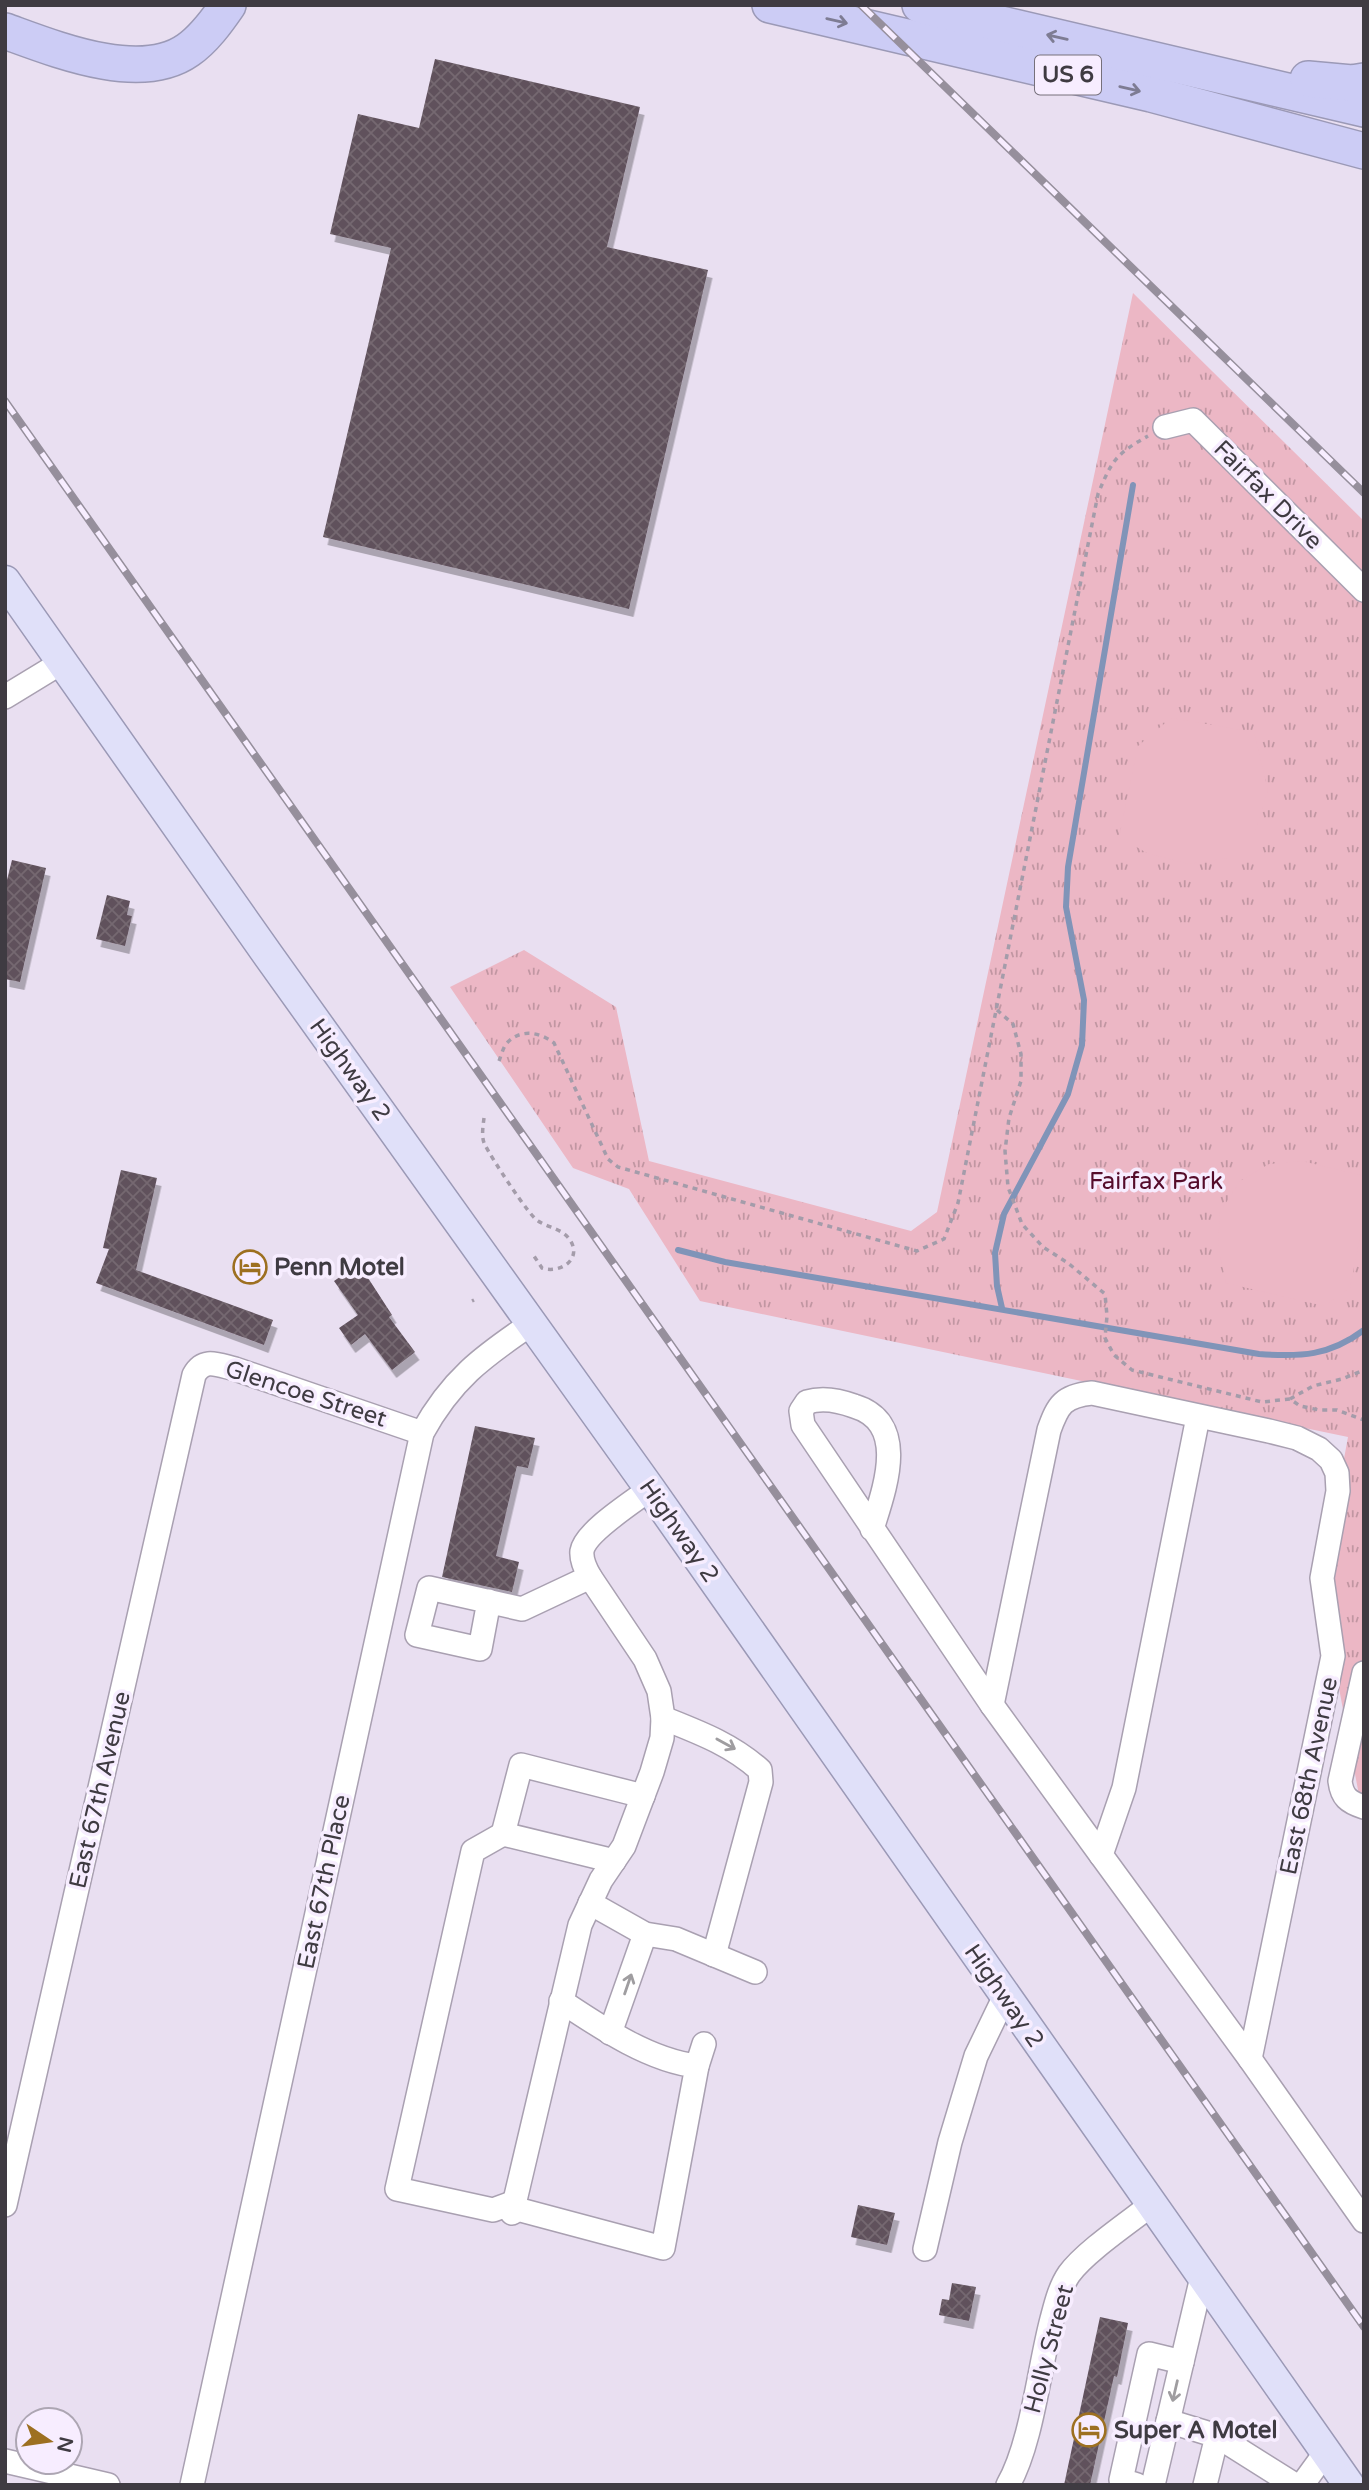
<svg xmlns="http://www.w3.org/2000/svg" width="1369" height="2490" font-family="'Varela Round',sans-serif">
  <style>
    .park { fill: url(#park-tufts) }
    .pitch { fill: #ecb7c5 }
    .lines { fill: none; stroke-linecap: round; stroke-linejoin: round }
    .stream { stroke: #8094b8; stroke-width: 6 }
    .building { fill: url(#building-cross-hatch); filter: url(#shadow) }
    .minor-casing { stroke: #a9a0b1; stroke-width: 26 }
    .major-casing { stroke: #9b99b6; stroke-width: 33 }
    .highway-casing { stroke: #9b99b6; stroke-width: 38 }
    .path { stroke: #a49caa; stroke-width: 3.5; stroke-dasharray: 5 5; stroke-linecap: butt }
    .minor { stroke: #fff; stroke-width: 23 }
    .major { stroke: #e0e0f9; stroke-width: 30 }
    .highway { stroke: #ccccf5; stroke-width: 35 }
    .rail-casing { stroke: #968f9c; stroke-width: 8 }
    .rail { stroke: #f7edff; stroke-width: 5; stroke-dasharray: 16; stroke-linecap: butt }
    .oneway { stroke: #7e7c93 }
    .oneway2 { stroke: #9f9da0 }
    .labels { text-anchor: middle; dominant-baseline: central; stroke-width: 7; stroke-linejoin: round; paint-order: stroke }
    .shield { fill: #f7edff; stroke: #76707b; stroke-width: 2 }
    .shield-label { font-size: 23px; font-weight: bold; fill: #3f3b42 }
    .street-label { font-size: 24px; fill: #3f3b42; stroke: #f7edff }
    .park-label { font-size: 24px; fill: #550c2b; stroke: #f7edff }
    .poi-label { font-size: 24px; font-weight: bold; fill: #3f3b42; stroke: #f7edff; text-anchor: start }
  </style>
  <defs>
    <pattern id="park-tufts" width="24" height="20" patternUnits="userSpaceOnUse" patternTransform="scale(1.75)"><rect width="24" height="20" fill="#ecb7c5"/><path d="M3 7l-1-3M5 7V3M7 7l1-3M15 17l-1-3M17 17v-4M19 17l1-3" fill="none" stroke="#c196a2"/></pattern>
    <pattern id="building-cross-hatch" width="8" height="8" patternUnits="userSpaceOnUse" patternTransform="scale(1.75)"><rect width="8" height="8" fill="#60515c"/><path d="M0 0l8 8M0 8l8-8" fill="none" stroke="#746871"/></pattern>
    <filter id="shadow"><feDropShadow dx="4.5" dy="8" stdDeviation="0" flood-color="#0004"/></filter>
  </defs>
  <rect width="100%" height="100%" fill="#e9dff1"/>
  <polygon class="park" points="1133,293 1364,521 1364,1807 1361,1806 1333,1656 1322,1578 1348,1437 700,1301 629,1189 573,1168 450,987 524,950 616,1007 649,1161 911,1231 937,1212"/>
  <g class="pitch">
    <polygon points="1171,718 1254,732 1268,790 1253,838 1228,858 1188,864 1147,853 1119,837 1138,746"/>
    <polygon points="1302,1161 1364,1176 1364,1216 1350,1288 1324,1306 1226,1283 1218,1246 1220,1212 1240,1181 1269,1164"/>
  </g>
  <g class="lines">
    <g class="stream">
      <path d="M678,1250L725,1262L1259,1354C1301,1357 1329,1356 1364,1330"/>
      <polyline points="1002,1308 997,1286 995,1253 1004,1214 1068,1094 1082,1045 1084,1000 1066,907 1068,867 1133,485"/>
    </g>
  </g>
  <g class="building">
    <polygon points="435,59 640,107 607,247 708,270 629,609 323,537 391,248 330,234 358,114 419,128"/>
    <polygon points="12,860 46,868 20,982 5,979 5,888"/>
    <polygon points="107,895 130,901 127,915 132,916 125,946 96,939"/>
    <polygon points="121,1170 157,1178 136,1270 273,1320 264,1345 96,1283 109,1249 103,1248"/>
    <polygon points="359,1264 392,1315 389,1317 415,1352 392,1370 365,1334 351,1345 339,1328 358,1315 334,1281"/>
    <polygon points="475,1426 535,1438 528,1468 517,1466 496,1556 519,1562 512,1592 442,1577"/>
    <polygon points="858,2205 895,2213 887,2245 851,2237"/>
    <polygon points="952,2283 976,2287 969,2321 939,2315 942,2299 949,2300"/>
    <polygon points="1100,2317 1128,2323 1117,2377 1114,2376 1090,2485 1064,2485"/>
  </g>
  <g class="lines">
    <defs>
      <g id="minor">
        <polyline points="1165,427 1193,420 1364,590"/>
        <polyline points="5,697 64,661"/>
        <polyline points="1198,1417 1124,1788 1101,1855 1250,2059 1364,2221"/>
        <path d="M872,1529C884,1490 910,1423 854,1406C838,1400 823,1397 807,1402L801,1411L803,1425L992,1705L1101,1855"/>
        <polyline points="489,1601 480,1649 417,1635 429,1588 522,1609 590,1577"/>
        <path d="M1364,1673L1340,1781C1342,1797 1348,1802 1364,1807"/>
        <path d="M992,1705L1049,1430C1058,1405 1063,1396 1092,1393L1269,1431L1297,1438L1319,1449L1331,1460L1337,1473L1338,1491L1322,1578L1333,1656L1250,2059"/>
        <path d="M663,1718C698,1732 731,1744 760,1770L761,1782L714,1955"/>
        <polyline points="503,1834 473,1851 397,2189 493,2210 515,2202"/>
        <polyline points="614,1861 503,1834 521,1765 643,1796"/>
        <polyline points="590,1903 645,1934 676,1939 755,1972"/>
        <polyline points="610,2033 645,1934"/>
        <polyline points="697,2066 704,2044"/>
        <path d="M5,2205L194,1375C204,1357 218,1365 235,1369L422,1433"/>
        <path d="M513,2208L663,2248L697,2066C650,2061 600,2027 561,2001"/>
        <path d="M512,2213L580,1925L601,1880L624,1846L652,1772L662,1738L663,1718L659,1691L645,1659L590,1577C586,1570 581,1560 582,1551C585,1532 633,1502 650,1489"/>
        <polyline points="925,2249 950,2142 976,2056 1005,1996"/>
        <polyline points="1168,2421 1217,2436 1205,2485"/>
        <polyline points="1217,2436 1295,2485"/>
        <polyline points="5,2461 108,2485"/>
        <path d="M192,2485L422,1433C451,1380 482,1357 531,1324"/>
        <path d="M1008,2485C1032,2443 1039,2368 1052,2319C1056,2304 1060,2287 1069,2274C1085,2252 1128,2223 1151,2205"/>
        <polyline points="1137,2485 1121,2480 1149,2354 1182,2362"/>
        <polyline points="1153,2485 1202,2277"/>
        <polyline points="1302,2485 1326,2452"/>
      </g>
      <polyline id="major" points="5,581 268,955 650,1489 1349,2485"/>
      <g id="highway">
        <polyline points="770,5 1151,94 1364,151"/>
        <polyline points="920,5 1364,109"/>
        <path d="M5,31C55,49 140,84 188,50C204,39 217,21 228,5"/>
        <polyline points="1308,79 1352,83 1364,81"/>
      </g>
    </defs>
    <use href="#minor" class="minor-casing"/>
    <use href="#major" class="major-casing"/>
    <use href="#highway" class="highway-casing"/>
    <g class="path">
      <polyline points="997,1010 1013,1024 1021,1054 1021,1081 1009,1118 1005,1151 1008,1187 1022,1224 1043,1247 1068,1263 1105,1294 1107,1316 1105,1338 1114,1355 1132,1370 1262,1402 1290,1399 1300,1406 1319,1410 1337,1410 1364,1420"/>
      <path d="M499,1061C501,1056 503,1048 506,1044C520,1028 540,1032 554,1043L608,1159L618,1167L917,1251L944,1239L958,1203L1098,494C1112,460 1116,454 1148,436"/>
      <path d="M484,1118C483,1126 481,1138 485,1145C491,1157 529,1216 538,1221C549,1228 563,1229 570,1240C583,1260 559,1274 542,1268L534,1256L531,1258"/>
      <polyline points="472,1301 474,1300"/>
      <polyline points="1290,1399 1313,1386 1342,1379 1364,1370"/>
    </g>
    <use href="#minor" class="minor"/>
    <use href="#major" class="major"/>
    <use href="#highway" class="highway"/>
    <defs>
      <g id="rail">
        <polyline points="861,5 1364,493"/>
        <polyline points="5,401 1364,2327"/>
      </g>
    </defs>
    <use href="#rail" class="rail-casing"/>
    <use href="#rail" class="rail"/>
  </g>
  <defs><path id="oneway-shaft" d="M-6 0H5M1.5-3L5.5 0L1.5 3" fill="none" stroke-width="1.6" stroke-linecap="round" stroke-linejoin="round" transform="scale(1.75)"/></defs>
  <g class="oneway">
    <use href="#oneway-shaft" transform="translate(837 21) rotate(13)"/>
    <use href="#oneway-shaft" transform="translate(1057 37) rotate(-167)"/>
    <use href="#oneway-shaft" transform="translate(1130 89) rotate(13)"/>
  </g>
  <g class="oneway2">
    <use href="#oneway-shaft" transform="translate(726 1744) rotate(29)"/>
    <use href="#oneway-shaft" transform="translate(628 1984) rotate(-71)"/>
    <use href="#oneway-shaft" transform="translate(1175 2391) rotate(103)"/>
  </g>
  <defs>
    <symbol id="hotel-ring" viewBox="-11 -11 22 22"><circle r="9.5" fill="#f7edff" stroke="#9d7021" stroke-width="1.5"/><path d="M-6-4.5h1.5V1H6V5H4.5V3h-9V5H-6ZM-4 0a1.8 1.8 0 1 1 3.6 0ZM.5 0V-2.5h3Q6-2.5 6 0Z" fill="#9d7021"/></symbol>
  </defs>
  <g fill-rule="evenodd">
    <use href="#hotel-ring" x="231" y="1248" width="38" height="38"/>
    <use href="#hotel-ring" x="1070" y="2411" width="38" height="38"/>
  </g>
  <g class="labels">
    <rect class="shield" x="1035" y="55.5" width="66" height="39" rx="5"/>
    <g class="shield-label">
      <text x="1068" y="75">US 6</text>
    </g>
    <g class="street-label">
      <text transform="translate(1268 495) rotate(45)">Fairfax Drive</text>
      <text transform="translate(350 1070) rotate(54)">Highway 2</text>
      <text transform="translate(306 1394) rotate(18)">Glencoe Street</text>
      <text transform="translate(679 1531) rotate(55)">Highway 2</text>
      <text transform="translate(1309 1776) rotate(-78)">East 68th Avenue</text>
      <text transform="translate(100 1790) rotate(-77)">East 67th Avenue</text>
      <text transform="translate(324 1882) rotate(-78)">East 67th Place</text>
      <text transform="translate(1004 1996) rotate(55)">Highway 2</text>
      <text transform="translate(1049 2349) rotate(-75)">Holly Street</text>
    </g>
    <g class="park-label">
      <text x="1156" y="1181">Fairfax Park</text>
    </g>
    <g class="poi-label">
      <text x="274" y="1267">Penn Motel</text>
      <text x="1114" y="2430">Super A Motel</text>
    </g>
  </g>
  <rect width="1369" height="2490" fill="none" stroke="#3f3b42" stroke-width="14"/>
  <g transform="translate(49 2441) rotate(103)"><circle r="33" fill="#f7edff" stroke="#ada6b3" stroke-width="2"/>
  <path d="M0-5L12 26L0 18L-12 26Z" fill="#9d7021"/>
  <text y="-10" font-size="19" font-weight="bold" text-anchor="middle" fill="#3f3b42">N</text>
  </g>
</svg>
